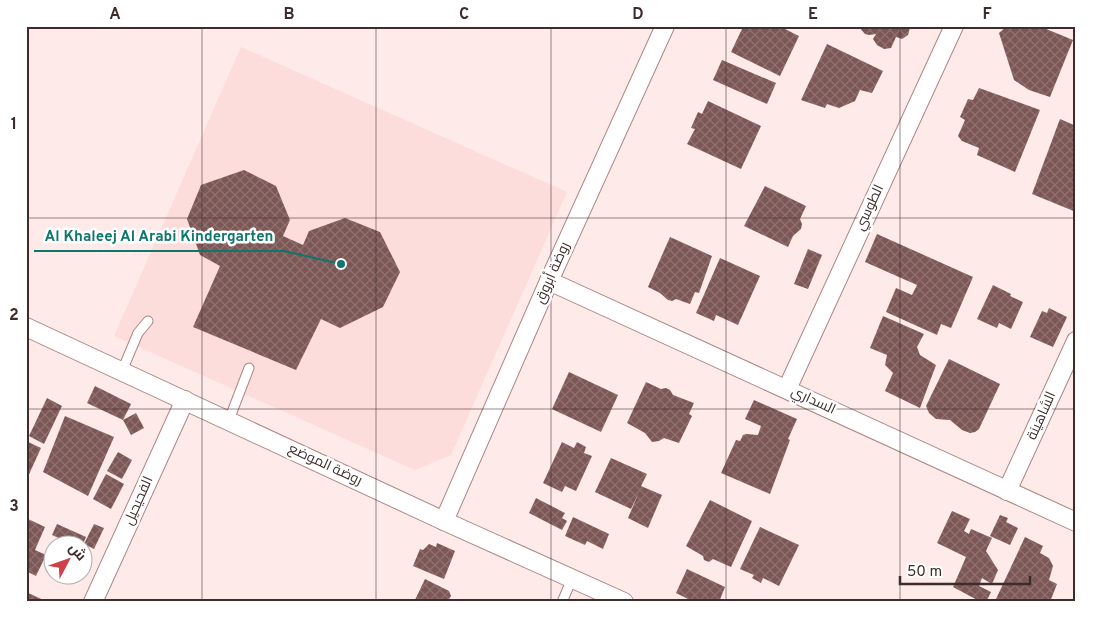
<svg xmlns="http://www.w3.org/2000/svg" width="1102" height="628" font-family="Overpass,Cairo,sans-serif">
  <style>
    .built { fill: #fddddb }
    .building { fill: url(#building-cross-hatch) }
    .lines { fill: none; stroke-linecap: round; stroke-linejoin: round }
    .lane-casing { stroke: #ae8684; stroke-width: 11 }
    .street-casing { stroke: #ae8684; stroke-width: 20 }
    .lane { stroke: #fff; stroke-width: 9 }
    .street { stroke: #fff; stroke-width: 18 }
    .grid { fill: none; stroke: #3d2c2b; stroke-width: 1; stroke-opacity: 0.55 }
    .labels { text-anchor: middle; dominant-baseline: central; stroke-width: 5; stroke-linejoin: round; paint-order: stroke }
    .street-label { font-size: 14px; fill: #3d2c2b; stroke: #fff }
    .leader { fill: none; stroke: #0f766e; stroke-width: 2 }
    .callout-dot { fill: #0f766e; stroke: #fff; stroke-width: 2 }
    .callout-label { font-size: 15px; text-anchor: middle; font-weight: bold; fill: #0f766e; stroke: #fff; stroke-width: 5; stroke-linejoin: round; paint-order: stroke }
    .neatline { fill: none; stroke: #3d2c2b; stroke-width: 2 }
    .grid-label { font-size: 16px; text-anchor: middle; font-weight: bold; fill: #3d2c2b }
  </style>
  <defs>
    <pattern id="building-cross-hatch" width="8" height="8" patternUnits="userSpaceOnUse" patternTransform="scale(1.25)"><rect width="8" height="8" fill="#7c5755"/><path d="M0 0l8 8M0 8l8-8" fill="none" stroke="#8e7170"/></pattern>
  </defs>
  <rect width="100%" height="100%" fill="#fdeae9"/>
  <polygon class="built" points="241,47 567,192 451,455 415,470 114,336"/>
  <g class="building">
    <polygon points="735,26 779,26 799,36 780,76 731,52 742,29"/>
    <polygon points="858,26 910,26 910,28 908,35 902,39 896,37 891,48 884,49 877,45 873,39 876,34 869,35 865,34"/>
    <polygon points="1007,26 1039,26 1073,40 1050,97 1029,90 1014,80 999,33"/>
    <polygon points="827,44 883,71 872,93 860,90 855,101 839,108 827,104 825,108 801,100"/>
    <polygon points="722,60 776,83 767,104 713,80"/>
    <polygon points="979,88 1040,110 1015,172 977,155 979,148 962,141 958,136 965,120 960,117 968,99 973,100"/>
    <polygon points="708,101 761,126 741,169 687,144 695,129 691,128 698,112 702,114"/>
    <polygon points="1060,119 1076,126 1076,212 1032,194"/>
    <polygon points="244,170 276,186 290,220 283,236 303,245 309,231 345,218 380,232 400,272 383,307 340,328 321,319 296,370 193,327 220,266 200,255 187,219 201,185"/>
    <polygon points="765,186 806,206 800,219 802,224 801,229 793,236 788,247 744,226"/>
    <polygon points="877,234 973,277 951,328 941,324 937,335 886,312 896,288 912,295 917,285 865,262"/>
    <polygon points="670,237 712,256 699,293 695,292 690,304 676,299 672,301 668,300 660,293 648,287"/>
    <polygon points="808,249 822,255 808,289 794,284"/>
    <polygon points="720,258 760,276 738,325 716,315 714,321 696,313"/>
    <polygon points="993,285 1011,294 1010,296 1023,302 1011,329 999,323 997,328 977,319"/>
    <polygon points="1049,308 1067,317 1053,347 1030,337 1042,311 1047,313"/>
    <polygon points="883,316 924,334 917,347 920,355 936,365 920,408 885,391 893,373 885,365 887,355 870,348"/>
    <polygon points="949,359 1000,384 979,429 975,432 970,433 962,430 950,420 936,419 929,413 926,406"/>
    <polygon points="569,372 618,395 601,432 552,409"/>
    <polygon points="646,382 661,389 666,388 670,390 673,395 694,403 689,414 692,416 679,443 664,438 659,441 652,442 645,433 627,423"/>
    <polygon points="95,386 131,404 123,420 87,403"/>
    <polygon points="47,398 62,406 44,444 29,436"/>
    <polygon points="754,400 797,419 788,439 790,440 770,494 721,473 736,440 740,441 743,435 746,434 758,435 761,426 745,419"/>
    <polygon points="136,413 144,428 131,435 123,420"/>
    <polygon points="65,416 114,437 88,496 43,472"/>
    <polygon points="26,441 41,448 26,481"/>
    <polygon points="562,442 574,448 577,442 586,447 584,453 592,456 576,491 565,486 562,492 543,483"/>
    <polygon points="118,452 132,460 122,479 107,471"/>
    <polygon points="611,458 647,474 641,486 662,495 648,528 628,518 639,492 631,509 595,492"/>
    <polygon points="106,474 124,484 111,509 93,499"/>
    <polygon points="536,498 565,513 562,518 567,521 562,530 529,513"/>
    <polygon points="710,500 752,521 731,567 713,559 709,562 704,560 703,556 686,546"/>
    <polygon points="952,511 970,519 964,531 969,534 971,529 992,538 986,551 998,570 992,584 982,578 979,586 991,592 986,602 981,602 953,587 966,557 937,543"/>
    <polygon points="1000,515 1008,518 1006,522 1018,528 1010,545 990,536"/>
    <polygon points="573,517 609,534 603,549 587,541 585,545 565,536"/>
    <polygon points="26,518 45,527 35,550 46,555 36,576 26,571"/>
    <polygon points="57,524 86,537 82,546 76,546 52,535"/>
    <polygon points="94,524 104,528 94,549 84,544"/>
    <polygon points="760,527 799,545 779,586 763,578 761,583 752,578 754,575 740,569"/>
    <polygon points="1025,537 1043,546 1040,553 1049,558 1053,566 1049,580 1057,584 1050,602 1001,602 996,599"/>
    <polygon points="437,543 455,551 444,579 413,566 420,549 423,550 429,544 436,547"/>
    <polygon points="687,569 725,587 719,602 694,602 676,593"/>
    <polygon points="425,579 449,591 451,596 449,599 455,602 414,602"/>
    <polygon points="26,592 48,602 26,602"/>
  </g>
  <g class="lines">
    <defs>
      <g id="lane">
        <polyline points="122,371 138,333 148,321"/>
        <polyline points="229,420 249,368"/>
        <polyline points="562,602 572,579"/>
      </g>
      <g id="street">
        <polyline points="549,281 1076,522"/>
        <polyline points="26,327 444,521 624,602"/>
        <polyline points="787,389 954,26"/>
        <polyline points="1007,491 1076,341"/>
        <polyline points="444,521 549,281 665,26"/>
        <polyline points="93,602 185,400"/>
      </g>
    </defs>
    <use href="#lane" class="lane-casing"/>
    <use href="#street" class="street-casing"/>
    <use href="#lane" class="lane"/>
    <use href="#street" class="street"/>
  </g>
  <path class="grid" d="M202,26V602M376,26V602M551,26V602M726,26V602M900,26V602M26,218H1076M26,409H1076"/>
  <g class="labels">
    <g class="street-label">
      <text transform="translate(870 208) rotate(-65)">الطوسي</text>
      <text transform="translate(553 273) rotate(-66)">روضة أبروق</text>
      <text transform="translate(813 401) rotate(25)">السداري</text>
      <text transform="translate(1042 416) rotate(-66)">الشاهينة</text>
      <text transform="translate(325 465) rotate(25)">روضة الموضع</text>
      <text transform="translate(139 501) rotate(-66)">الفحيحيل</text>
    </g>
  </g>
  <path class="leader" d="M341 264L284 251H34"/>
  <circle class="callout-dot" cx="341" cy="264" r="5"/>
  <g class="callout-label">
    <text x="159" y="241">Al Khaleej Al Arabi Kindergarten</text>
  </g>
  <rect width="1102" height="628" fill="none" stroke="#ffffff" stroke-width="55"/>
  <g transform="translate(68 560) rotate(49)"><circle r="24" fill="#ffffff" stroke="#b1abaa"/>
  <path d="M0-4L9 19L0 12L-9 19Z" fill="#d04048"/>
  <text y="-8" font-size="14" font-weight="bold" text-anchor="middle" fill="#3d2c2b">ش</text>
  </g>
  <path d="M900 576v8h130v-8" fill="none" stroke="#3d2c2b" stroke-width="2.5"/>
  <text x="907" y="576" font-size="15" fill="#3d2c2b" stroke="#ffffff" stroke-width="4" paint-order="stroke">50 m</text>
  <rect x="28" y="28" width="1046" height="572" class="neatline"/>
  <g class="grid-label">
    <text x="115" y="19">A</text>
    <text x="289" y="19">B</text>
    <text x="464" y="19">C</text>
    <text x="638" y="19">D</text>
    <text x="813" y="19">E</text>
    <text x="987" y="19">F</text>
    <text x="14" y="129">1</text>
    <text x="14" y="320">2</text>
    <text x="14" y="511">3</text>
  </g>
</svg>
